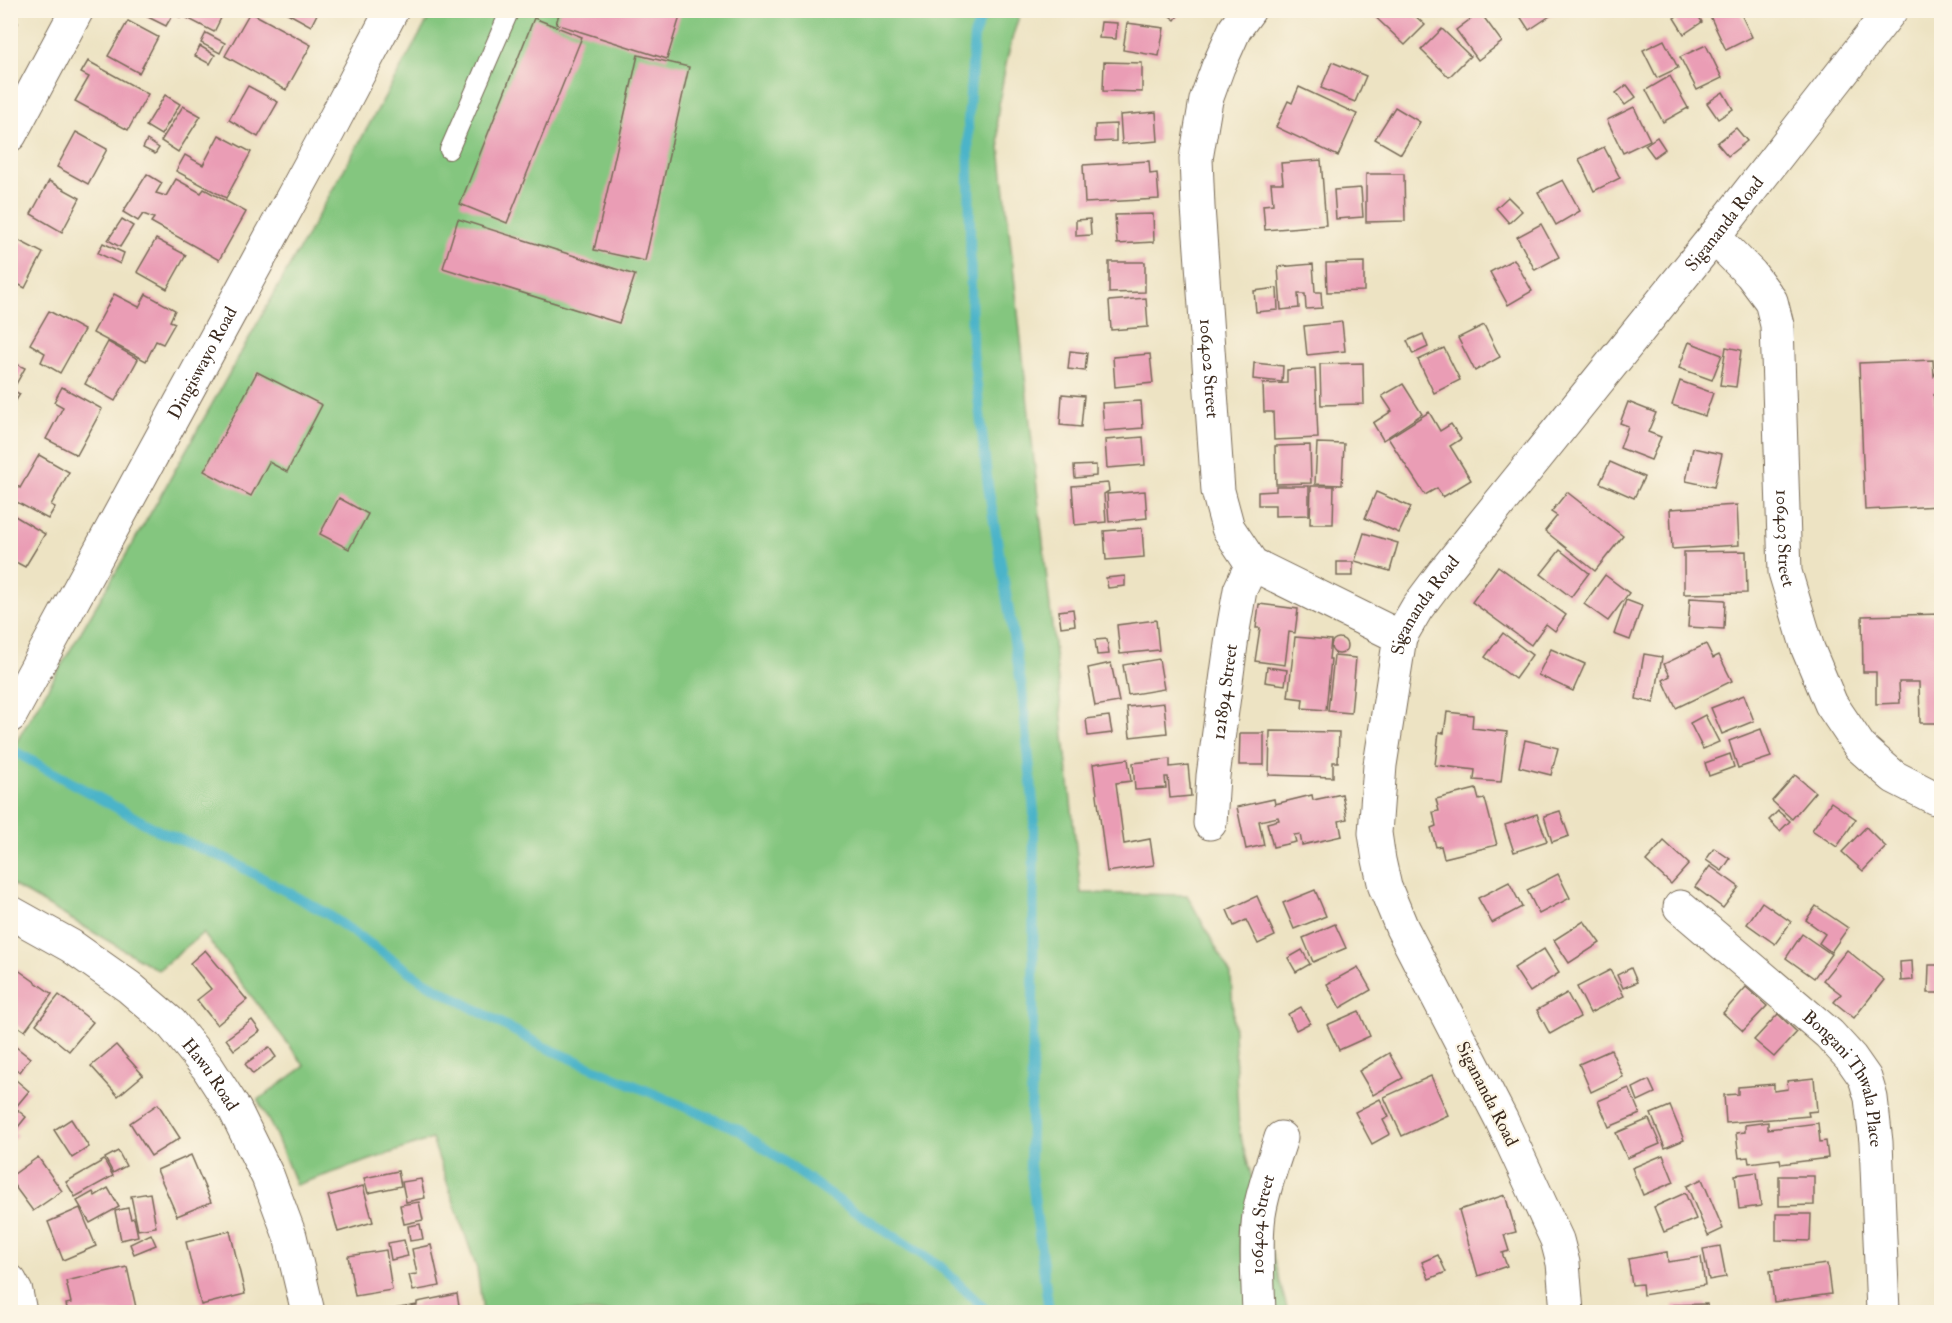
<svg xmlns="http://www.w3.org/2000/svg" width="1952" height="1323" font-family="'IM FELL Double Pica',serif">
  <style>
    .green { fill: #84c67f; stroke: #60784e; stroke-width: 1.5 }
    .lines { fill: none; stroke-linecap: round; stroke-linejoin: round }
    .stream { stroke: #4bb4c9; stroke-width: 10 }
    .building { fill: #ea9db5 }
    .lane-casing { stroke: #796b58; stroke-width: 20 }
    .street-casing { stroke: #796b58; stroke-width: 35 }
    .lane { stroke: #fff; stroke-width: 18 }
    .street { stroke: #fff; stroke-width: 33 }
    .labels { text-anchor: middle; dominant-baseline: central; stroke-width: 4.5; stroke-linejoin: round; paint-order: stroke }
    .street-label { font-size: 18px; fill: #3b2a1e; stroke: #fcf5e5 }
  </style>
  <rect width="100%" height="100%" fill="#fcf5e5"/>
  <filter id="ink" filterUnits="userSpaceOnUse"><feTurbulence type="fractalNoise" baseFrequency=".0167" numOctaves="2"/><feDisplacementMap in="SourceGraphic" scale="12" xChannelSelector="R" yChannelSelector="G"/><feConvolveMatrix kernelMatrix="1 2 1 2 8 2 1 2 1" color-interpolation-filters="sRGB"/></filter>
  <filter id="wash" filterUnits="userSpaceOnUse"><feTurbulence type="fractalNoise" baseFrequency=".008" numOctaves="4" result="noise"/><feDisplacementMap in="SourceGraphic" scale="24" xChannelSelector="R" yChannelSelector="G"/><feGaussianBlur stdDeviation="1.35" result="paint"/><feColorMatrix in="noise" values="0 0 0 0 0 0 0 0 0 0 0 0 0 0 0 0 0 1.4 0 .05"/><feComposite in="paint" operator="in"/></filter>
  <g filter="url(#wash)">
    <rect width="100%" height="100%" fill="#ede3c3"/>
    <path class="green" d="M433,11H1021C1008,46 1002,82 997,119L1081,893L1187,895L1231,975L1239,1131L1288,1312H483L477,1269L432,1139L296,1185L275,1133L258,1100L305,1066L203,933L158,970L11,884V751L157,502Z"/>
    <g class="lines">
      <g class="stream">
        <polyline points="984,10 974,36 968,122 972,343 988,486 1022,689 1034,812 1033,1017 1030,1165 1049,1312"/>
        <polyline points="10,749 161,832 225,858 326,913 420,979 542,1046 739,1130 842,1203 940,1266 988,1312"/>
      </g>
    </g>
    <g id="blocks">
      <g class="building">
        <polygon points="148,10 183,10 180,17 173,14 166,26 146,16"/>
        <polygon points="188,10 225,10 214,32 185,17"/>
        <polygon points="282,10 319,10 311,26"/>
        <polygon points="560,10 682,10 667,59 556,24"/>
        <polygon points="1162,10 1182,10 1175,20"/>
        <polygon points="1368,10 1414,10 1412,13 1425,25 1405,45"/>
        <polygon points="1516,10 1559,10 1529,30"/>
        <polygon points="1686,10 1695,10 1702,22 1684,34 1674,18"/>
        <polygon points="1722,10 1739,10 1752,37 1726,50 1710,16"/>
        <polygon points="250,12 311,45 286,90 225,56"/>
        <polygon points="1480,12 1502,42 1478,60 1456,30"/>
        <polygon points="10,13 14,15 11,20 18,23 11,35 14,37 10,43"/>
        <polygon points="534,18 582,37 507,223 460,204"/>
        <polygon points="128,21 158,37 139,73 108,56"/>
        <polygon points="1101,22 1117,23 1116,39 1099,38"/>
        <polygon points="1127,23 1164,28 1159,56 1123,50"/>
        <polygon points="1442,29 1470,56 1449,77 1421,50"/>
        <polygon points="206,33 225,43 220,53 201,43"/>
        <polygon points="1664,40 1678,68 1657,78 1643,50"/>
        <polygon points="1706,45 1722,78 1697,90 1680,57"/>
        <polygon points="200,46 215,55 210,64 195,56"/>
        <polygon points="638,55 689,67 645,261 594,250"/>
        <polygon points="88,61 148,94 128,130 75,101 89,77 81,73"/>
        <polygon points="1104,62 1142,63 1142,92 1103,91"/>
        <polygon points="1332,62 1366,76 1355,102 1321,88"/>
        <polygon points="1670,76 1688,108 1663,122 1646,90"/>
        <polygon points="1627,85 1636,97 1625,105 1616,93"/>
        <polygon points="248,86 278,102 258,137 229,120"/>
        <polygon points="1299,87 1357,114 1338,156 1276,127 1288,101 1292,103"/>
        <polygon points="1723,92 1733,109 1718,119 1707,103"/>
        <polygon points="165,95 180,104 161,135 146,126"/>
        <polygon points="183,106 201,116 178,152 161,141"/>
        <polygon points="1395,107 1420,122 1401,154 1375,139"/>
        <polygon points="1634,107 1650,140 1623,153 1607,120"/>
        <polygon points="1156,112 1158,141 1122,144 1120,115"/>
        <polygon points="1116,124 1116,141 1095,142 1095,125"/>
        <polygon points="1736,128 1747,141 1728,156 1717,143"/>
        <polygon points="76,132 107,149 88,184 57,167"/>
        <polygon points="219,135 251,152 226,198 176,171 185,155 203,165"/>
        <polygon points="1657,137 1665,149 1654,157 1645,145"/>
        <polygon points="147,140 159,148 155,154 143,148"/>
        <polygon points="1604,147 1620,178 1594,191 1579,159"/>
        <polygon points="1321,160 1326,225 1265,230 1263,205 1273,204 1271,183 1283,183 1281,163"/>
        <polygon points="1149,161 1150,174 1157,173 1159,199 1085,203 1083,165"/>
        <polygon points="147,174 162,183 156,193 166,196 176,179 201,193 204,189 246,212 219,260 151,222 154,218 143,214 138,221 123,212"/>
        <polygon points="1366,174 1404,174 1405,221 1366,222"/>
        <polygon points="1563,180 1580,211 1556,225 1538,192"/>
        <polygon points="49,181 80,198 62,232 31,214"/>
        <polygon points="1361,188 1363,217 1336,219 1334,190"/>
        <polygon points="1508,197 1522,211 1509,223 1496,208"/>
        <polygon points="1153,214 1154,242 1117,244 1115,215"/>
        <polygon points="122,219 133,226 120,247 108,240"/>
        <polygon points="458,219 635,275 619,323 443,268"/>
        <polygon points="1090,219 1091,235 1076,236 1076,220"/>
        <polygon points="1541,224 1559,257 1535,270 1517,237"/>
        <polygon points="10,236 43,253 25,288 10,280"/>
        <polygon points="156,239 186,255 167,289 137,272"/>
        <polygon points="103,243 124,253 120,264 98,253"/>
        <polygon points="1514,259 1532,291 1508,305 1490,272"/>
        <polygon points="1109,262 1145,262 1145,292 1109,293"/>
        <polygon points="1364,262 1364,291 1327,292 1326,263"/>
        <polygon points="1313,264 1315,292 1321,292 1322,308 1306,309 1305,294 1298,294 1299,308 1281,310 1278,267"/>
        <polygon points="1277,288 1278,310 1256,312 1254,291"/>
        <polygon points="114,294 139,307 146,294 175,310 170,321 175,323 163,344 156,341 146,361 93,333"/>
        <polygon points="1146,298 1148,327 1111,330 1109,301"/>
        <polygon points="49,311 84,330 60,373 41,362 45,353 30,344"/>
        <polygon points="1342,322 1345,351 1307,355 1304,326"/>
        <polygon points="1484,325 1500,357 1475,371 1458,338"/>
        <polygon points="1423,334 1428,347 1413,354 1407,341"/>
        <polygon points="108,342 138,359 115,401 85,384"/>
        <polygon points="1689,342 1722,355 1712,380 1679,368"/>
        <polygon points="1726,347 1741,350 1736,387 1720,385"/>
        <polygon points="1444,348 1460,380 1434,393 1418,360"/>
        <polygon points="1070,351 1087,353 1085,371 1068,369"/>
        <polygon points="1150,354 1153,383 1115,387 1113,357"/>
        <polygon points="1933,360 1934,376 1942,364 1942,400 1934,395 1939,506 1865,510 1859,363"/>
        <polygon points="10,361 25,368 16,384 10,381"/>
        <polygon points="1254,363 1283,366 1282,382 1253,379"/>
        <polygon points="1363,363 1364,404 1321,405 1320,364"/>
        <polygon points="1315,368 1318,438 1274,440 1273,412 1264,412 1263,384 1287,383 1287,370"/>
        <polygon points="257,372 322,405 287,472 269,462 251,496 204,471"/>
        <polygon points="1680,381 1713,393 1705,416 1672,405"/>
        <polygon points="1403,384 1422,414 1383,440 1373,423 1392,411 1382,396"/>
        <polygon points="62,387 102,409 77,455 46,439 63,407 54,402"/>
        <polygon points="10,389 20,394 10,410"/>
        <polygon points="1062,394 1084,396 1081,427 1060,425"/>
        <polygon points="1141,401 1143,428 1104,431 1102,403"/>
        <polygon points="1628,402 1656,413 1648,432 1661,437 1651,460 1620,448 1628,426 1620,423"/>
        <polygon points="1429,412 1440,431 1451,424 1461,439 1450,446 1471,480 1443,497 1437,488 1425,495 1388,438"/>
        <polygon points="1143,437 1145,465 1107,468 1105,440"/>
        <polygon points="1317,443 1344,444 1342,485 1315,484"/>
        <polygon points="1310,445 1311,483 1276,484 1275,446"/>
        <polygon points="1693,448 1722,454 1714,487 1686,481"/>
        <polygon points="39,455 69,472 51,505 55,507 48,519 11,499 18,486 20,488"/>
        <polygon points="1610,462 1644,477 1634,498 1600,483"/>
        <polygon points="1096,465 1096,476 1075,478 1074,466"/>
        <polygon points="1108,483 1109,491 1104,494 1106,522 1075,525 1072,486"/>
        <polygon points="1276,486 1309,486 1309,515 1275,516 1275,505 1258,505 1258,492 1276,491"/>
        <polygon points="1311,486 1334,486 1333,524 1310,524"/>
        <polygon points="1145,491 1147,518 1109,522 1107,494"/>
        <polygon points="1376,492 1411,507 1399,533 1365,518"/>
        <polygon points="1567,492 1623,536 1595,571 1545,531 1557,516 1551,512"/>
        <polygon points="339,498 368,514 349,549 320,534"/>
        <polygon points="1737,505 1739,545 1672,549 1670,509"/>
        <polygon points="15,516 45,534 25,567 10,559 10,523"/>
        <polygon points="1142,528 1144,557 1106,560 1104,531"/>
        <polygon points="1364,533 1398,543 1390,571 1355,561"/>
        <polygon points="1560,550 1589,573 1571,597 1541,574"/>
        <polygon points="1746,551 1747,593 1684,594 1684,552"/>
        <rect x="1337" y="562" width="16" height="14"/>
        <polygon points="1498,566 1566,615 1555,631 1546,624 1531,645 1472,602"/>
        <polygon points="1605,575 1629,593 1608,621 1584,604"/>
        <polygon points="1125,576 1125,586 1108,588 1106,578"/>
        <polygon points="1690,598 1725,600 1724,629 1688,627"/>
        <polygon points="1626,600 1642,606 1630,640 1614,634"/>
        <polygon points="1259,604 1298,609 1295,633 1289,632 1285,665 1255,661 1260,628 1256,628"/>
        <polygon points="1073,609 1075,625 1061,627 1059,611"/>
        <polygon points="1942,614 1942,723 1920,723 1919,682 1899,682 1900,703 1876,704 1876,672 1863,672 1862,616"/>
        <polygon points="1156,620 1159,650 1120,654 1117,625"/>
        <polygon points="1503,633 1532,655 1515,679 1485,657"/>
        <polygon points="1295,637 1331,640 1329,659 1331,659 1326,710 1302,708 1303,699 1288,697"/>
        <circle cx="1339" cy="646" r="8"/>
        <polygon points="1107,639 1109,654 1097,655 1095,640"/>
        <polygon points="1706,644 1713,658 1719,655 1732,681 1676,708 1663,680 1670,676 1664,664"/>
        <polygon points="1551,649 1585,664 1573,691 1538,675"/>
        <polygon points="1644,654 1662,657 1654,703 1636,699"/>
        <polygon points="1334,656 1356,658 1351,713 1328,711"/>
        <polygon points="1159,659 1164,689 1128,695 1123,665"/>
        <polygon points="1111,663 1119,702 1095,706 1088,668"/>
        <polygon points="1267,667 1287,670 1285,685 1265,682"/>
        <polygon points="1744,695 1754,721 1722,734 1711,708"/>
        <polygon points="1164,703 1167,733 1130,737 1127,707"/>
        <polygon points="1447,712 1473,715 1472,728 1507,732 1501,782 1474,780 1475,770 1435,765 1439,732 1444,733"/>
        <polygon points="1705,715 1719,742 1703,749 1690,723"/>
        <polygon points="1109,716 1112,733 1088,736 1086,719"/>
        <polygon points="1761,729 1771,757 1738,768 1729,741"/>
        <polygon points="1270,731 1339,732 1338,762 1333,762 1333,777 1269,775"/>
        <polygon points="1240,733 1264,733 1264,765 1239,765"/>
        <polygon points="1525,740 1558,748 1551,775 1519,767"/>
        <polygon points="1730,754 1734,767 1709,776 1705,763"/>
        <polygon points="1128,759 1131,781 1116,783 1124,844 1150,839 1154,865 1107,872 1093,764"/>
        <polygon points="1170,759 1170,767 1188,765 1191,796 1170,798 1168,777 1165,777 1166,788 1135,790 1133,763"/>
        <polygon points="1795,775 1815,792 1792,819 1772,801"/>
        <polygon points="1476,789 1479,800 1485,799 1497,845 1444,858 1441,846 1436,847 1431,828 1436,826 1433,812 1439,811 1436,799"/>
        <polygon points="1342,794 1347,819 1339,821 1342,836 1302,845 1300,834 1294,835 1296,842 1273,847 1267,823 1279,820 1278,817 1259,821 1264,845 1246,849 1237,807 1274,799 1275,804 1312,795 1313,800"/>
        <polygon points="1831,802 1856,819 1837,847 1812,830"/>
        <polygon points="1560,811 1569,836 1552,842 1544,816"/>
        <polygon points="1778,811 1790,821 1780,831 1769,820"/>
        <polygon points="1537,814 1547,841 1514,852 1505,825"/>
        <polygon points="1866,827 1886,847 1863,871 1842,852"/>
        <polygon points="1664,841 1689,864 1671,884 1646,861"/>
        <polygon points="1714,848 1730,859 1722,871 1706,860"/>
        <polygon points="1710,866 1739,887 1723,908 1695,887"/>
        <polygon points="1558,874 1570,898 1539,914 1527,890"/>
        <polygon points="1509,882 1522,907 1492,923 1478,898"/>
        <polygon points="1315,890 1326,916 1294,929 1283,903"/>
        <polygon points="1257,896 1275,936 1258,944 1246,920 1234,926 1227,910"/>
        <polygon points="1762,902 1791,922 1775,944 1747,924"/>
        <polygon points="1816,906 1848,928 1831,952 1819,943 1825,934 1806,920"/>
        <polygon points="1584,921 1600,943 1569,963 1554,940"/>
        <polygon points="1335,924 1346,948 1313,962 1303,938"/>
        <polygon points="1802,934 1831,954 1814,978 1786,958"/>
        <polygon points="1544,949 1559,973 1530,992 1514,968"/>
        <polygon points="205,950 247,1000 217,1025 197,1000 211,989 190,963"/>
        <polygon points="1302,950 1310,964 1296,972 1288,958"/>
        <polygon points="1847,950 1884,980 1854,1018 1834,1002 1841,994 1823,980"/>
        <polygon points="1912,961 1913,980 1901,981 1900,962"/>
        <polygon points="1929,965 1942,965 1942,993 1928,993"/>
        <polygon points="14,967 52,994 25,1031 10,1021 10,972"/>
        <polygon points="1358,967 1371,990 1340,1008 1327,984"/>
        <polygon points="1631,968 1637,982 1623,988 1617,975"/>
        <polygon points="1610,970 1624,996 1590,1013 1577,987"/>
        <polygon points="1746,987 1767,1006 1743,1031 1723,1013"/>
        <polygon points="1567,993 1580,1017 1550,1034 1537,1010"/>
        <polygon points="59,995 93,1022 69,1051 36,1024"/>
        <polygon points="1301,1007 1310,1023 1296,1030 1288,1014"/>
        <polygon points="1359,1011 1370,1036 1339,1050 1327,1025"/>
        <polygon points="1778,1014 1797,1032 1774,1057 1754,1040"/>
        <polygon points="252,1020 260,1031 234,1050 226,1039"/>
        <polygon points="116,1045 143,1075 118,1096 91,1066"/>
        <polygon points="16,1047 30,1058 20,1072 10,1065 10,1055"/>
        <polygon points="269,1047 276,1057 253,1074 245,1064"/>
        <polygon points="1611,1050 1623,1077 1591,1092 1579,1064"/>
        <polygon points="1389,1053 1403,1078 1373,1095 1359,1071"/>
        <polygon points="10,1075 29,1091 15,1108 26,1117 14,1132 17,1135 10,1143"/>
        <polygon points="1431,1076 1448,1115 1402,1136 1384,1097"/>
        <polygon points="1814,1078 1817,1111 1808,1112 1809,1116 1726,1123 1724,1095 1738,1094 1738,1087 1774,1084 1774,1091 1788,1089 1787,1081"/>
        <polygon points="1649,1080 1655,1093 1638,1101 1633,1088"/>
        <polygon points="1629,1088 1640,1114 1609,1127 1598,1101"/>
        <polygon points="1380,1099 1389,1117 1383,1120 1390,1134 1372,1144 1355,1112"/>
        <polygon points="158,1104 180,1138 151,1156 130,1123"/>
        <polygon points="1670,1106 1684,1140 1665,1148 1651,1114"/>
        <polygon points="71,1119 89,1147 72,1158 54,1130"/>
        <polygon points="1649,1119 1660,1144 1627,1158 1616,1133"/>
        <polygon points="1768,1122 1768,1129 1818,1123 1820,1142 1826,1141 1828,1158 1781,1164 1780,1159 1749,1163 1748,1157 1739,1158 1736,1133 1745,1132 1745,1125"/>
        <polygon points="118,1151 126,1166 113,1173 105,1158"/>
        <polygon points="191,1155 211,1202 177,1216 157,1170"/>
        <polygon points="1663,1155 1674,1182 1643,1195 1632,1168"/>
        <polygon points="38,1157 62,1191 33,1211 10,1180 10,1177"/>
        <polygon points="104,1160 113,1176 75,1197 66,1182"/>
        <polygon points="398,1171 401,1186 368,1193 364,1178"/>
        <polygon points="1757,1172 1761,1206 1739,1209 1735,1175"/>
        <polygon points="1779,1176 1814,1176 1814,1205 1779,1206"/>
        <polygon points="421,1179 425,1198 406,1202 402,1182"/>
        <polygon points="1702,1179 1723,1229 1708,1236 1687,1186"/>
        <polygon points="363,1186 373,1222 338,1232 328,1196"/>
        <polygon points="108,1188 119,1207 90,1223 77,1201 93,1192 95,1196"/>
        <polygon points="150,1193 156,1227 138,1230 131,1196"/>
        <polygon points="1685,1193 1696,1219 1664,1232 1654,1207"/>
        <polygon points="1505,1195 1516,1232 1504,1235 1509,1251 1502,1253 1507,1266 1478,1276 1459,1210"/>
        <polygon points="419,1202 423,1220 404,1224 400,1205"/>
        <polygon points="80,1208 96,1246 63,1260 48,1222"/>
        <polygon points="128,1208 131,1219 134,1218 138,1236 121,1240 115,1211"/>
        <polygon points="1776,1214 1811,1214 1810,1241 1776,1240"/>
        <polygon points="420,1224 423,1239 410,1241 408,1226"/>
        <polygon points="230,1231 245,1294 201,1305 186,1242"/>
        <polygon points="151,1234 156,1245 134,1254 130,1244"/>
        <polygon points="404,1240 408,1256 391,1260 388,1243"/>
        <polygon points="431,1245 440,1286 413,1291 409,1275 417,1274 412,1249"/>
        <polygon points="1720,1246 1726,1277 1709,1280 1703,1249"/>
        <polygon points="386,1250 392,1290 355,1296 348,1256"/>
        <polygon points="1667,1252 1668,1262 1701,1257 1705,1285 1643,1295 1642,1284 1632,1285 1628,1259"/>
        <polygon points="1438,1255 1446,1272 1429,1279 1422,1262"/>
        <polygon points="1827,1264 1831,1294 1774,1302 1770,1271"/>
        <polygon points="127,1267 137,1312 68,1312 66,1304 71,1303 66,1281"/>
        <polygon points="457,1294 460,1312 394,1312 393,1309 417,1305 417,1302"/>
        <polygon points="1707,1304 1708,1312 1673,1312 1673,1305"/>
        <polygon points="1808,1306 1809,1312 1773,1312 1773,1311"/>
      </g>
    </g>
  </g>
  <g filter="url(#ink)">
    <use href="#blocks" fill-opacity="0" stroke="#796b58" stroke-width="1.5"/>
    <g class="lines">
      <defs>
        <polyline id="lane" points="449,150 510,10"/>
        <g id="street">
          <path id="s1" d="M1249,10L1235,29L1218,67L1206,100L1196,159L1198,207L1218,491L1228,528L1252,564L1400,637"/>
          <polyline points="10,135 77,10"/>
          <path id="s2" d="M1714,237L1751,274L1771,301L1777,325L1785,572L1808,649L1831,704L1860,747L1894,777L1935,798L1942,799"/>
          <path id="s3" d="M10,716L328,132L392,10"/>
          <path id="s4" d="M1210,823L1213,776L1233,630L1240,590L1252,564"/>
          <path id="s5" d="M1680,907L1829,1034L1851,1058L1865,1078L1871,1098L1876,1142L1883,1312"/>
          <path id="s6" d="M10,912L71,946L129,987L171,1023L208,1068L235,1110L268,1177L290,1236L308,1312"/>
          <polyline points="10,1281 16,1292 20,1312"/>
          <path id="s7" d="M1259,1312C1258,1283 1255,1243 1259,1215C1263,1188 1273,1163 1281,1138"/>
          <path id="s8" d="M1567,1312L1563,1263L1557,1240L1501,1119L1402,928L1385,887L1379,860L1375,833L1380,765L1400,637L1417,608L1444,572L1714,237L1891,10"/>
        </g>
      </defs>
      <use href="#lane" class="lane-casing"/>
      <use href="#street" class="street-casing"/>
      <use href="#lane" class="lane"/>
      <use href="#street" class="street"/>
    </g>
  </g>
  <g class="labels">
    <g class="street-label">
      <text stroke="none"><textPath href="#s8" startOffset="1244">Sigananda Road</textPath></text>
      <text stroke="none"><textPath href="#s3" startOffset="402">Dingiswayo Road</textPath></text>
      <text stroke="none"><textPath href="#s1" startOffset="370">106402 Street</textPath></text>
      <text stroke="none"><textPath href="#s2" startOffset="324">106403 Street</textPath></text>
      <text stroke="none"><textPath href="#s8" startOffset="758">Sigananda Road</textPath></text>
      <text stroke="none"><textPath href="#s4" startOffset="132">121894 Street</textPath></text>
      <text stroke="none"><textPath href="#s6" startOffset="261">Hawu Road</textPath></text>
      <text stroke="none"><textPath href="#s5" startOffset="244">Bongani Thwala Place</textPath></text>
      <text transform="translate(1487 1094) rotate(63)">Sigananda Road</text>
      <text stroke="none"><textPath href="#s7" startOffset="88">106404 Street</textPath></text>
    </g>
  </g>
  <rect width="1952" height="1323" fill="none" stroke="#fcf5e5" stroke-width="36"/>
</svg>
